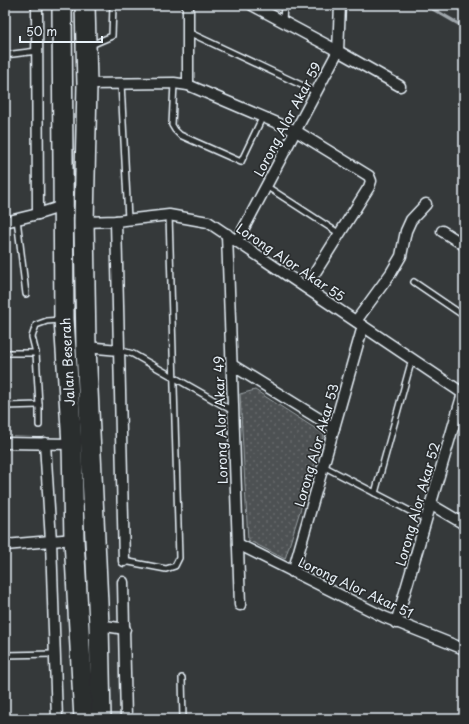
<svg xmlns="http://www.w3.org/2000/svg" width="469" height="724" font-family="'Playpen Sans',sans-serif">
  <style>
    .park { fill: url(#park-dots); stroke: #9aa1a5 }
    .lines { fill: none; stroke-linecap: round; stroke-linejoin: round }
    .stream { stroke: #a0a7ac; stroke-width: 3.5 }
    .lane-casing { stroke: #e8f1f8; stroke-width: 8 }
    .street-casing { stroke: #e8f1f8; stroke-width: 13 }
    .highway-casing { stroke: #e8f1f8; stroke-width: 22 }
    .lane { stroke: #2a2d2e; stroke-width: 5 }
    .street { stroke: #2a2d2e; stroke-width: 10 }
    .highway { stroke: #2a2d2e; stroke-width: 19 }
    .labels { text-anchor: middle; dominant-baseline: central; stroke-width: 3.5; stroke-linejoin: round; paint-order: stroke }
    .street-label { font-size: 13px; fill: #e8f1f8; stroke: #2a2d2e }
  </style>
  <defs>
    <pattern id="park-dots" width="8" height="8" patternUnits="userSpaceOnUse"><rect width="8" height="8" fill="#4d5152"/><path d="M2 2h.1M6 6h.1" fill="none" stroke="#676a6c" stroke-width="1.8" stroke-linecap="round"/></pattern>
  </defs>
  <rect width="100%" height="100%" fill="#35393a"/>
  <filter id="ink" filterUnits="userSpaceOnUse"><feTurbulence type="fractalNoise" baseFrequency=".025" numOctaves="2"/><feDisplacementMap in="SourceGraphic" scale="8" xChannelSelector="R" yChannelSelector="G"/><feConvolveMatrix kernelMatrix="1 2 1 2 8 2 1 2 1" color-interpolation-filters="sRGB"/></filter>
  <g filter="url(#ink)">
    <polygon class="park" points="255,390 324,434 285,559 248,540 240,394"/>
    <g class="lines">
      <polyline class="stream" points="426,5 464,27"/>
      <defs>
        <g id="lane">
          <polyline points="283,21 284,5"/>
          <polyline points="188,32 316,92"/>
          <polyline points="91,45 112,36 113,5"/>
          <polyline points="5,55 37,51"/>
          <polyline points="121,83 128,219"/>
          <polyline points="174,83 172,125 175,130 180,135 241,162 263,116"/>
          <polyline points="266,186 340,234"/>
          <polyline points="17,219 26,294"/>
          <polyline points="414,282 464,316"/>
          <polyline points="119,350 133,354 233,411"/>
          <polyline points="5,353 36,353 32,337 36,325 47,321 60,320"/>
          <polyline points="5,406 39,405 36,353"/>
          <polyline points="39,425 39,405"/>
          <polyline points="323,466 425,519"/>
          <polyline points="375,493 412,359"/>
          <polyline points="124,561 166,569 175,566 179,558 169,215"/>
          <polyline points="5,655 54,654"/>
          <polyline points="182,678 183,719"/>
        </g>
        <g id="street">
          <polyline points="37,5 38,214"/>
          <polyline points="188,5 188,85"/>
          <polyline points="252,5 338,51 400,86"/>
          <polyline points="87,84 174,83 188,85 296,131 369,176 371,181 369,187 306,287"/>
          <polyline points="116,221 124,561"/>
          <polyline points="5,222 38,214 63,206"/>
          <polyline points="84,222 116,221 169,215 208,222 464,394"/>
          <polyline points="442,231 464,245"/>
          <polyline points="227,234 240,605"/>
          <polyline points="237,241 338,51 340,5"/>
          <polyline points="356,321 391,273 401,256 406,231 411,220 426,204"/>
          <polyline points="86,347 119,350"/>
          <polyline points="232,365 334,428"/>
          <polyline points="5,443 72,444"/>
          <polyline points="45,443 51,541 57,719"/>
          <polyline points="430,504 464,524"/>
          <polyline points="238,544 384,617 464,649"/>
          <polyline points="5,545 74,539"/>
          <polyline points="293,572 363,326"/>
          <polyline points="123,582 126,719"/>
          <polyline points="396,623 463,393"/>
          <polyline points="99,625 125,629"/>
        </g>
        <g id="highway">
          <polyline points="62,5 64,319 72,444 74,539 84,719"/>
          <polyline points="85,5 87,84 84,222 86,347 99,625 101,719"/>
        </g>
      </defs>
      <use href="#lane" class="lane-casing"/>
      <use href="#street" class="street-casing"/>
      <use href="#highway" class="highway-casing"/>
      <use href="#lane" class="lane"/>
      <use href="#street" class="street"/>
      <use href="#highway" class="highway"/>
    </g>
  </g>
  <g class="labels">
    <g class="street-label">
      <text transform="translate(287 119) rotate(-62)">Lorong Alor Akar 59</text>
      <text transform="translate(291 262) rotate(34)">Lorong Alor Akar 55</text>
      <text transform="translate(67 362) rotate(-93)">Jalan Beserah</text>
      <text transform="translate(220 420) rotate(-92)">Lorong Alor Akar 49</text>
      <text transform="translate(316 445) rotate(-74)">Lorong Alor Akar 53</text>
      <text transform="translate(417 504) rotate(-74)">Lorong Alor Akar 52</text>
      <text transform="translate(356 587) rotate(25)">Lorong Alor Akar 51</text>
    </g>
  </g>
  <rect width="469" height="724" fill="none" stroke="#2a2d2e" stroke-width="20"/>
  <rect x="10" y="10" width="449" height="704" fill="none" stroke="#e8f1f8" stroke-width="1.5" filter="url(#ink)"/>
  <path d="M20 36v6h82v-6" fill="none" stroke="#e8f1f8" stroke-width="2"/>
  <text x="26" y="36" font-size="12" fill="#e8f1f8" stroke="#2a2d2e" stroke-width="3" paint-order="stroke">50 m</text>
</svg>
